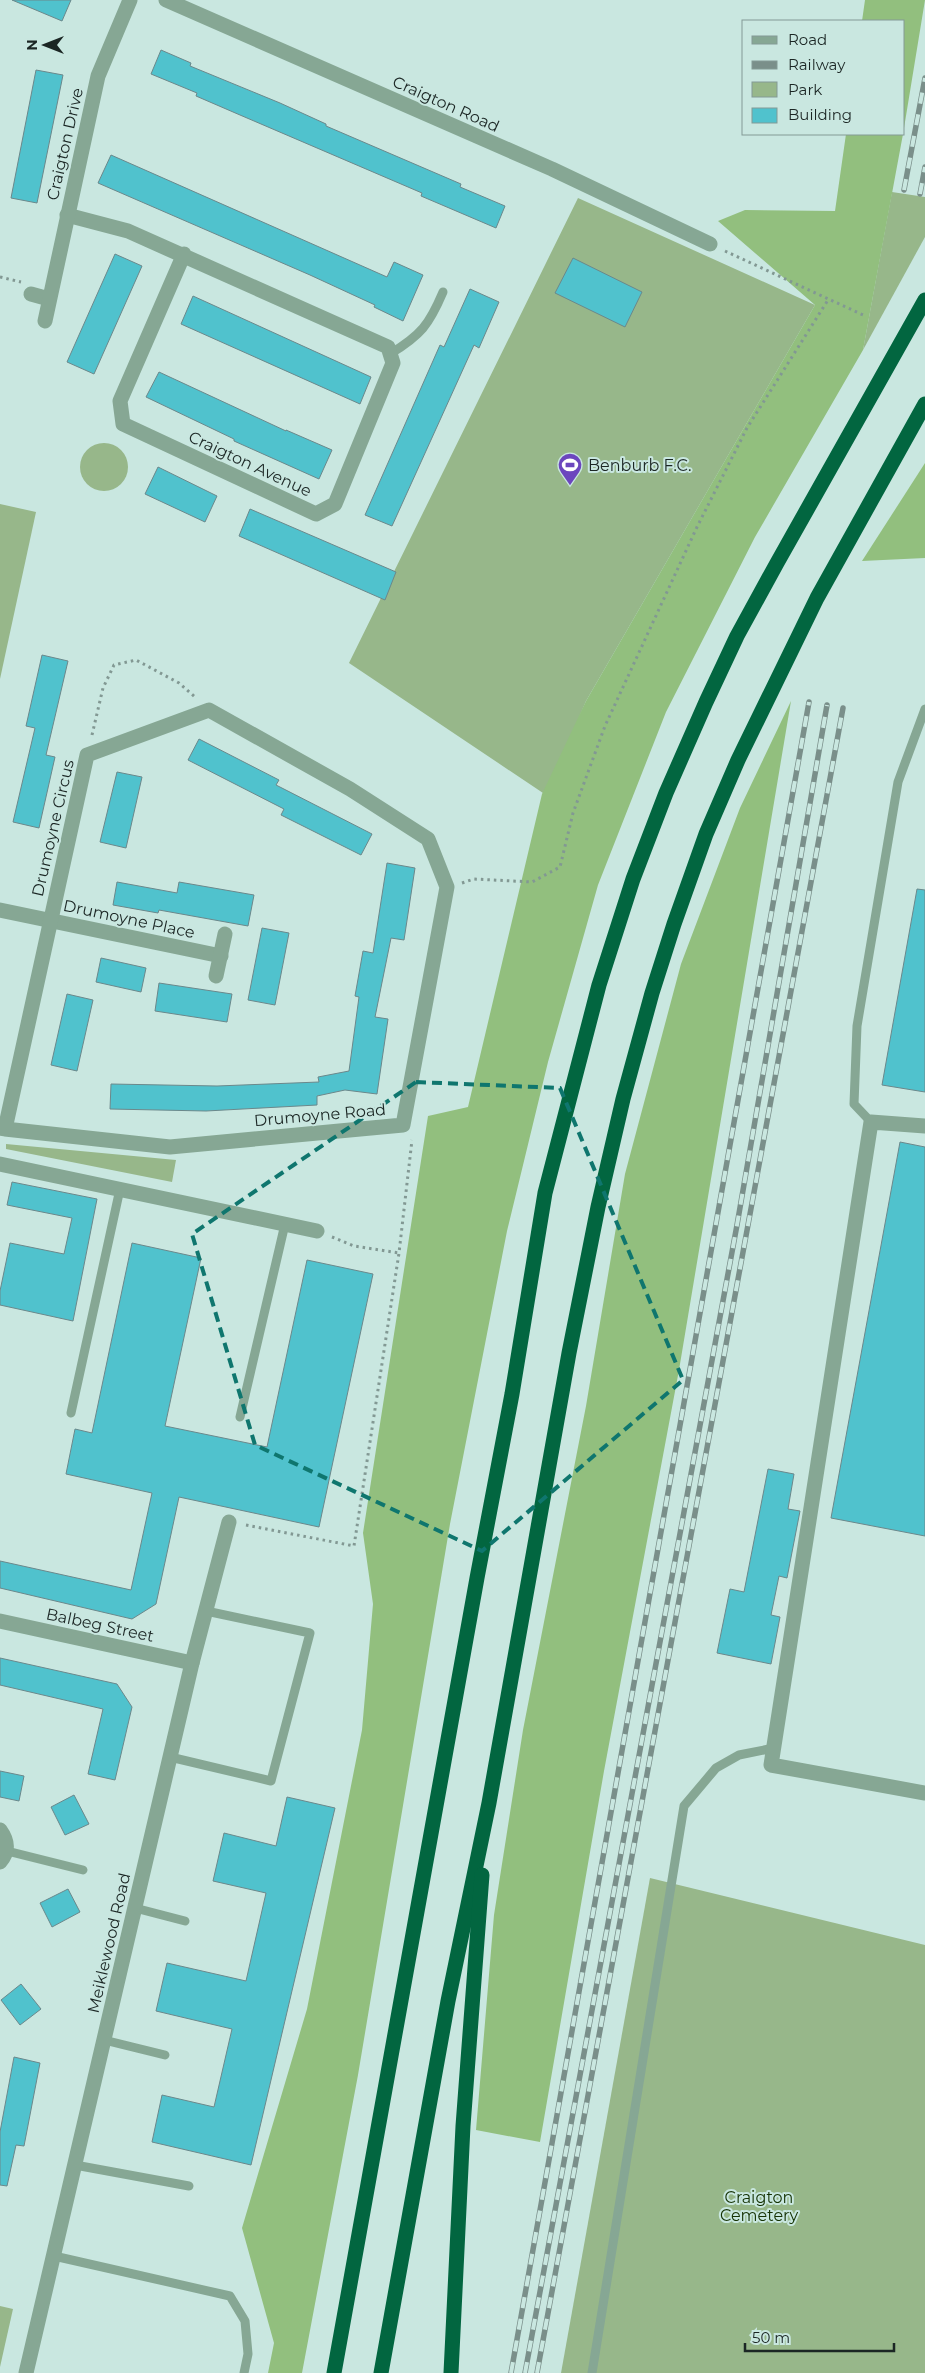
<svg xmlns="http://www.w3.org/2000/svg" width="925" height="2373" font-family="Montserrat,sans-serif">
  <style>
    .green { fill: #97b78a }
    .forest { fill: #92bf7e }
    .building { fill: #50c2cd; stroke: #6b888b }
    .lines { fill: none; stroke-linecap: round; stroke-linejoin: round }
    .path { stroke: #829893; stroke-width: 3; stroke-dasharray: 2.5 4; stroke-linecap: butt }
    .service { stroke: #86a794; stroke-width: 9 }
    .minor { stroke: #86a794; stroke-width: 15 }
    .motorway { stroke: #026640; stroke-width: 15 }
    .rail-casing { stroke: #7a8f8a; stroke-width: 5.5 }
    .rail { stroke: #c9e7e0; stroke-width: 4; stroke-dasharray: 11; stroke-linecap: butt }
    .marked { fill: none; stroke: #0f766e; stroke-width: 4; stroke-dasharray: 10 6; stroke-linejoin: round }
    .labels { text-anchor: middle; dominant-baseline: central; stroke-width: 4; stroke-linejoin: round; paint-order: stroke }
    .street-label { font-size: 16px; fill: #1b2624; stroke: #c9e7e0 }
    .poi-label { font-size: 16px; fill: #1b2624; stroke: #c9e7e0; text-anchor: start }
    .park-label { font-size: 16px; fill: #153203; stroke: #c9e7e0 }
  </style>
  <rect width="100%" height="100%" fill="#c9e7e0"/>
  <g class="green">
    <polygon points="892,192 925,197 925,237 863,350"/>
    <polygon points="578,198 815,305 586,701 546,795 349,663"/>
    <circle cx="104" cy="467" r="24"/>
    <polygon points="0,504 36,512 0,679"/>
    <polygon points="6,1144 176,1160 172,1182 6,1149"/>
    <polygon points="650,1878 925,1945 925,2373 561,2373"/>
    <polygon points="0,2306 13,2309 0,2367"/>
  </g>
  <g class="forest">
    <polygon points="865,0 925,0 904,128 904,21 862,21"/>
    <polygon points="846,134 903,134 863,350 755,537 666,712 598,885 548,1062 507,1231 450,1524 358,2075 302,2373 268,2373 274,2343 242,2228 307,2009 362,1730 373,1604 363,1533 428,1116 468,1107 542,794 586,701 815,305 718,221 745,210 835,211"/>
    <polygon points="925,463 925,558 862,561"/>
    <polygon points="791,701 679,1370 604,1771 540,2142 476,2130 494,1915 523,1730 586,1406 625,1174 681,964 740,808"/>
  </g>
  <g class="building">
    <polygon points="12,0 71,0 62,21"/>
    <polygon points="161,50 191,63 190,66 280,103 326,124 326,126 461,184 460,187 505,206 496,228 421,196 422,193 240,115 196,96 197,93 151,74"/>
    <polygon points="36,70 63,75 37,203 11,198"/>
    <polygon points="111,155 387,277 394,262 423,275 403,321 374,307 375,305 310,275 98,183"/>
    <polygon points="115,254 142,266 94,374 67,362"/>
    <polygon points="573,258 642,292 625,327 555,293"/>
    <polygon points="470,289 499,302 479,348 474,345 392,526 365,515 440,345 444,347"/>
    <polygon points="193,296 371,377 360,404 181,324"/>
    <polygon points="159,372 286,431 286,430 332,450 319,479 234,441 234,439 146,397"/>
    <polygon points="158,467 217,496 205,522 145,494"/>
    <polygon points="250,509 396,572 385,600 239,536"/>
    <polygon points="42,655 68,661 46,755 55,757 39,828 13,822 35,728 26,726"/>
    <polygon points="199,739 279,780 276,785 372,834 361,855 281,815 284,809 188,760"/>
    <polygon points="117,772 142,777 126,848 100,842"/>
    <polygon points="387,863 415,868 404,940 391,938 375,1017 388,1019 377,1094 345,1090 317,1096 317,1105 206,1111 110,1109 111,1084 217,1086 319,1082 318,1077 349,1071 359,997 355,996 363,951 373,953"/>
    <polygon points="117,882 177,893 179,882 254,895 248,926 159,910 158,913 113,905"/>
    <polygon points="917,889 925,890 925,1092 882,1085"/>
    <polygon points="262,928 289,933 275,1005 248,1000"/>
    <polygon points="101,958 146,968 141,992 96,982"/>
    <polygon points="159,983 232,994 227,1022 155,1011"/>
    <polygon points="67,994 93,1000 77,1071 51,1065"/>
    <polygon points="900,1142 925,1147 925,1536 831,1518"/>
    <polygon points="12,1182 97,1199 73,1321 0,1305 0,1291 10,1243 64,1254 72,1218 7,1205"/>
    <polygon points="132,1243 201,1258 165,1426 267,1447 307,1260 373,1274 319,1527 179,1497 156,1604 132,1619 0,1588 0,1561 131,1590 152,1493 66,1474 75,1429 92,1433"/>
    <polygon points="768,1469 794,1474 788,1509 800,1511 787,1578 779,1576 771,1615 780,1617 771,1664 717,1653 730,1589 744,1592"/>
    <polygon points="0,1658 117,1684 132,1707 115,1780 88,1774 103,1709 0,1685"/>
    <polygon points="0,1771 24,1776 19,1801 0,1797"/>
    <polygon points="74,1795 89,1824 65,1835 51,1807"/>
    <polygon points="287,1797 335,1808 251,2165 152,2142 162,2095 214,2107 232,2029 156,2011 167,1963 246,1981 266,1893 213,1881 224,1833 276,1846"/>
    <polygon points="68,1889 80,1912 52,1927 40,1903"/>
    <polygon points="21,1984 41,2009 20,2025 1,2000"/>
    <polygon points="14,2057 40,2063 24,2146 16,2145 7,2186 0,2185 0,2132"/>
  </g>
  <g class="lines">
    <g class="path">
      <polyline points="725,251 863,315"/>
      <polyline points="0,277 21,282"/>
      <polyline points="92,735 103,688 114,665 136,660 179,683 195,697"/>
      <polyline points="462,883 474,879 532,882 560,867 573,813 605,726 697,527 747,428 828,300"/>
      <polyline points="332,1237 354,1246 399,1253"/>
      <polyline points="246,1525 354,1546 399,1253 412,1140"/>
    </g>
    <g class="service">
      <path d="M390,354C421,335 429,325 443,292"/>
      <polyline points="871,1122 854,1104 857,1026 898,782 925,709"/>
      <polyline points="71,1413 120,1189"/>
      <polyline points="240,1417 285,1224"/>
      <polyline points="170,1757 271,1781 310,1633 206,1611"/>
      <polyline points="7,1851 83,1870"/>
      <polyline points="135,1908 185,1921"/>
      <polyline points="104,2040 165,2055"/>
      <polyline points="75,2165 189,2186"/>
      <polyline points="54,2256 230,2296 245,2321 248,2354 244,2373"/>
      <polyline points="592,2373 684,1806 716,1768 739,1755 774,1748"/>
    </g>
    <g class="minor">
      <polyline points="166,0 552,169 710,244"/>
      <polyline points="67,215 128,231 388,347 393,363 335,504 316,514 123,424 120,401 184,254"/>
      <polyline points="31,294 49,299"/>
      <polyline points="45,321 98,76 130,0"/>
      <polyline points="0,910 221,956"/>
      <polyline points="216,976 225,934"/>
      <polyline points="925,1126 871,1122 771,1765 925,1793"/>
      <polyline points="0,1128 5,1129 170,1147 403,1125 447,887 428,839 350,789 209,710 87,755 5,1129"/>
      <polyline points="0,1164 317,1231"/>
      <polyline points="0,1621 192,1663"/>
      <path d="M0,1830C8,1841 9,1852 0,1862"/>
      <polyline points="26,2373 192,1663 229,1522"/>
    </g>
    <g class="motorway">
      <polyline points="334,2373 477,1578 512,1394 545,1193 599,985 633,879 666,793 706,702 737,636 777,563 925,300"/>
      <polyline points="381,2373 448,2001 489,1803 569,1353 598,1207 623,1099 652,993 674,924 706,834 738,760 817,598 925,404"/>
      <polyline points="451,2373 463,2126 482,1875"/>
    </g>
    <defs>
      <g id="rail">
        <polyline points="904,190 925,78"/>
        <polyline points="920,194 925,167"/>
        <polyline points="511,2373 809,702"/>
        <polyline points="525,2373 737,1225 827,705"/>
        <polyline points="537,2373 843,708"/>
      </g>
    </defs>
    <use href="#rail" class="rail-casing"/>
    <use href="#rail" class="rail"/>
  </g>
  <path class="marked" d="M416,1082L560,1088L683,1380L482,1551L255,1445L192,1234Z"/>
  <defs>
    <symbol id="stadium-pin" viewBox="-11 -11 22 30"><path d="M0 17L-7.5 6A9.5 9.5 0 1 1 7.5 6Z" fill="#6c46be" stroke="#c9e7e0"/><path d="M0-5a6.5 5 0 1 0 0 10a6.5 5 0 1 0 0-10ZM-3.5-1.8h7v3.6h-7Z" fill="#fff"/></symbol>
  </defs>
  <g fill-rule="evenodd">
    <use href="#stadium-pin" x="556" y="451" width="28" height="38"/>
  </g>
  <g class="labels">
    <g class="street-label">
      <text transform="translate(446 104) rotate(24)">Craigton Road</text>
      <text transform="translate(65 144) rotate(-77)">Craigton Drive</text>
      <text transform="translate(250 464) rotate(25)">Craigton Avenue</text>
      <text transform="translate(53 828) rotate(-77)">Drumoyne Circus</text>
      <text transform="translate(129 919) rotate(12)">Drumoyne Place</text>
      <text transform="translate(320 1115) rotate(-5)">Drumoyne Road</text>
      <text transform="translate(100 1625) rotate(12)">Balbeg Street</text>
      <text transform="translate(109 1943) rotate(-77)">Meiklewood Road</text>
    </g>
    <g class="poi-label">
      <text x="588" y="465">Benburb F.C.</text>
    </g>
    <g class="park-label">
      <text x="759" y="2197">Craigton<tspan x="759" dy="18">Cemetery</tspan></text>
    </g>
  </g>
  <rect x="742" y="20" width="162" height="115" fill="#c9e7e0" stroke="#839a95"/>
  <rect x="752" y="36" width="25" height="8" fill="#86a794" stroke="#839a95"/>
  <text x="788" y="45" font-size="15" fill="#1b2624">Road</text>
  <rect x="752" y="61" width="25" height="8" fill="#7a8f8a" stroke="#839a95"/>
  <text x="788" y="70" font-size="15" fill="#1b2624">Railway</text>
  <rect x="752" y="82" width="25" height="15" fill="#97b78a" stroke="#839a95"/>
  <text x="788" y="95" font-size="15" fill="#1b2624">Park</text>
  <rect x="752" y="108" width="25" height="15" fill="#50c2cd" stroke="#839a95"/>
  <text x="788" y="120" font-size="15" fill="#1b2624">Building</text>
  <g transform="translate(45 45) rotate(270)" stroke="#c9e7e0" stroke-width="4" paint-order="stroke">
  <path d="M0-4L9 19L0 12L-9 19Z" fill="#1b2624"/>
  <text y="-8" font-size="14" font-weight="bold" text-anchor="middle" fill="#1b2624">N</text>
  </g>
  <path d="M745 2343v8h149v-8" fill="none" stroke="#1b2624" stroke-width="2.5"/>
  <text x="752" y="2343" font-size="15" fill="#1b2624" stroke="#c9e7e0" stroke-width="4" paint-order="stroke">50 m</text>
</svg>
